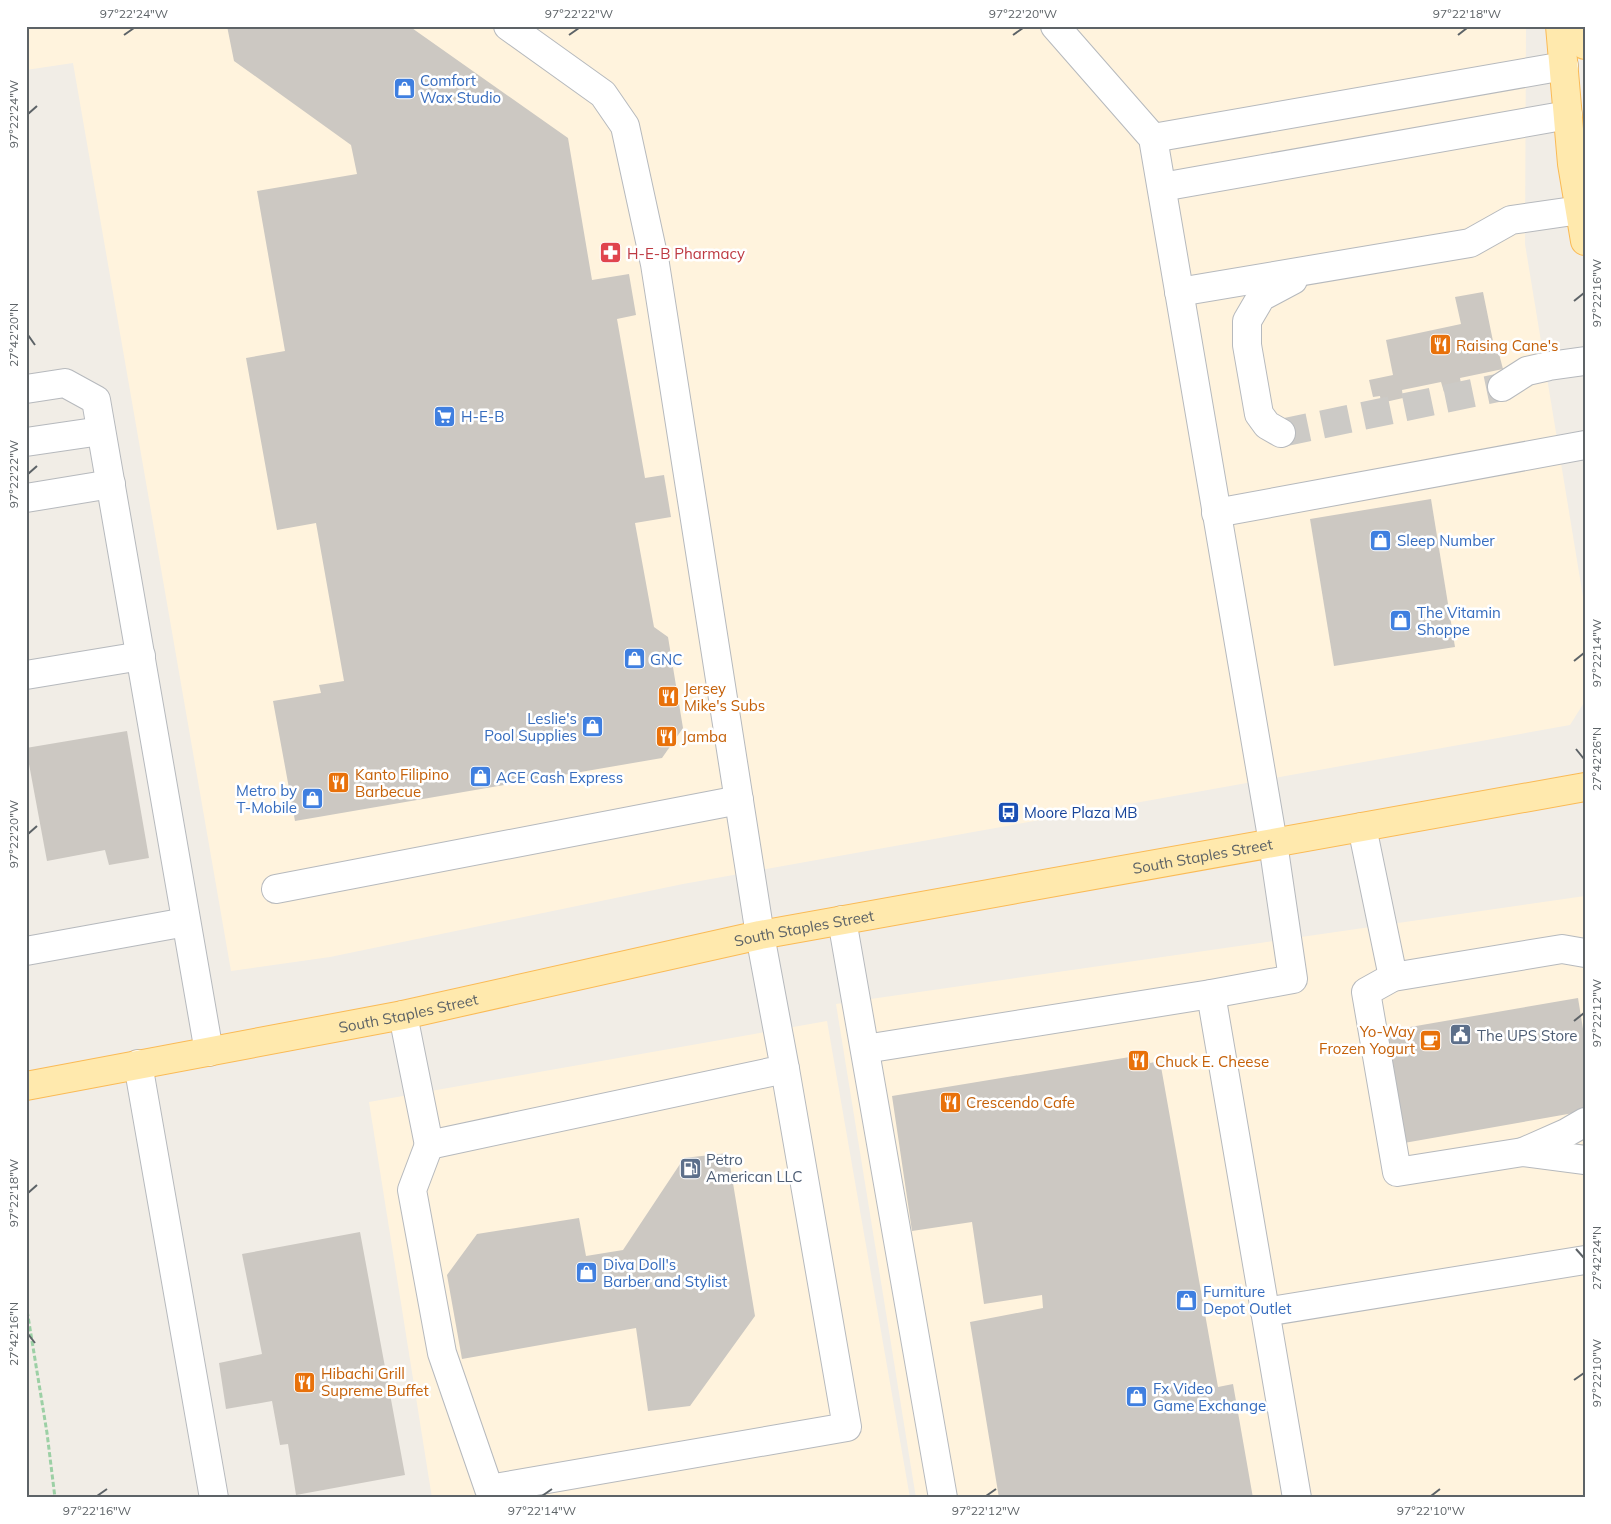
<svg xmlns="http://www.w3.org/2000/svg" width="1611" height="1524" font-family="Mulish,sans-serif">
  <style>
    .commercial { fill: #fff3dd }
    .building { fill: #ccc8c2 }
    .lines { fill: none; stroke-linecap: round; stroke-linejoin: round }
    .minor-tunnel { stroke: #cccac6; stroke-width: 28; stroke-dasharray: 28 14; stroke-linecap: butt }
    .minor-casing { stroke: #b6b9bd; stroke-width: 30 }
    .major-casing { stroke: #faba55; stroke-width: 30 }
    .path { stroke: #9cd0a5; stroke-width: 3; stroke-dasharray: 5 2.5; stroke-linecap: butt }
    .minor { stroke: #fff; stroke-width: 28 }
    .major { stroke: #ffe9ad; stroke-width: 28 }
    .ticks { fill: none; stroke: #5d6367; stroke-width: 2 }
    .labels { text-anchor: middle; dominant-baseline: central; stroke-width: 5; stroke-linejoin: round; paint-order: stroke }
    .shop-label { font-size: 15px; fill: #366cbe; stroke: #fff; text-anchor: start }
    .health-label { font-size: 15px; fill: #be3a42; stroke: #fff; text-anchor: start }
    .food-label { font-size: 15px; fill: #c56008; stroke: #fff; text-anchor: start }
    .transit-label { font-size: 15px; fill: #164399; stroke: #fff; text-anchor: start }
    .street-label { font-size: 15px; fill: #5d6367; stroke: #fff }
    .service-label { font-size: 15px; fill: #4e5e75; stroke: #fff; text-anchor: start }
    .neatline { fill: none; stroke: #5d6367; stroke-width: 2 }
    .ticks-label { font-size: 12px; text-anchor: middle; fill: #5d6367 }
  </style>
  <rect width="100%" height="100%" fill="#f1ede6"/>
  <g class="commercial">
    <polygon points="26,26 1526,26 1525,244 1585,609 1585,701 1570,725 683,884 330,957 231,971 73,63 26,70"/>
    <polygon points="1585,896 1585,1498 916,1498 836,1004"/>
    <polygon points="827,1021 910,1498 432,1498 369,1102"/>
  </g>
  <g class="building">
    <polygon points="227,26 409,26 568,138 592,280 629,274 636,315 617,319 645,478 664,475 671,517 635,523 654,627 668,637 683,728 662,758 295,821 273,701 321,693 319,685 344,681 316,523 277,530 246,358 285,351 257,191 357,174 351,145 234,61"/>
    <polygon points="1483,292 1495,351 1498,350 1503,369 1460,378 1462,389 1444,392 1441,382 1402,390 1403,398 1381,403 1380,396 1373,397 1369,380 1393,375 1386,340 1461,324 1455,297"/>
    <polygon points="1431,499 1455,647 1334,666 1310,519"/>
    <polygon points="127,731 149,858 109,865 105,850 47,861 26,748"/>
    <polygon points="1578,998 1585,1041 1585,1111 1404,1143 1387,1031"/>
    <polygon points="1148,1054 1150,1063 1160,1061 1218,1387 1233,1384 1253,1498 999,1498 970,1322 1043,1308 1042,1295 984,1304 972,1222 912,1231 892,1096"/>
    <polygon points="728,1153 755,1316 690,1406 648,1411 636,1328 462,1359 447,1275 477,1234 579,1218 586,1256 623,1250 684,1158"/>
    <polygon points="360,1232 405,1475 296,1495 288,1444 280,1445 272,1401 226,1409 219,1363 262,1354 242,1254"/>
  </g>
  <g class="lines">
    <polyline class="minor-tunnel" points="1281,433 1502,387"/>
    <defs>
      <g id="minor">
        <polyline points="1153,138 1564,66"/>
        <polyline points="1162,187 1568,115"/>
        <polyline points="1179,292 1470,243 1511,220 1580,210"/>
        <polyline points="1502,387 1527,371 1549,366 1585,361"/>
        <polyline points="26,389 65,383 96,400 209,1052"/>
        <polyline points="1281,433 1267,425 1259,414 1247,345 1247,321 1261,297 1293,280"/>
        <polyline points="26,442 101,431"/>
        <polyline points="26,498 111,484"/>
        <polyline points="1216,513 1585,445"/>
        <polyline points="26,675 141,656"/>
        <polyline points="1362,827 1393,977"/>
        <polyline points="276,889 739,800"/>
        <polyline points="842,920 943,1498"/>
        <polyline points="26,951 186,922"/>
        <polyline points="1585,953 1562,949 1393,977 1366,992 1397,1172 1523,1152 1585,1160"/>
        <polyline points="1211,994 1297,1498"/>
        <polyline points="403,1015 429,1145 785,1069 760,935 655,264 625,126 603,94 508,26"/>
        <polyline points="865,1049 1211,994 1293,979 1273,843 1153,138 1055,26"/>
        <polyline points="138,1064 214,1498"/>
        <polyline points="429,1145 412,1190 442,1353 489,1489 847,1427 785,1069"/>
        <polyline points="1523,1152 1566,1133 1585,1122"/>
        <polyline points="1265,1312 1585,1260"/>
      </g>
      <g id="major">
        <polyline points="1560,26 1572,164 1585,241"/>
        <polyline points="1571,26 1585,45"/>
        <path id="s1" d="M26,1086L403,1015L760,935L1585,787"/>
      </g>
    </defs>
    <use href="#minor" class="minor-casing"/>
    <use href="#major" class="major-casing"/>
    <polyline class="path" points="26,1304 47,1433 55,1498"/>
    <use href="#minor" class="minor"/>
    <use href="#major" class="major"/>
  </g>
  <path class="ticks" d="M124,35L134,28M569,35L579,28M1013,35L1023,28M1458,35L1467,28M28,114L37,106M1574,301L1584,293M28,335L35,345M28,474L37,466M1574,661L1584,653M1576,749L1584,759M28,834L37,826M1574,1021L1584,1013M28,1193L37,1185M1576,1249L1584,1258M28,1334L35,1343M1574,1380L1584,1373M97,1496L107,1489M542,1496L552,1489M986,1496L996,1489M1431,1496L1440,1489"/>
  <defs>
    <symbol id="shop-square" viewBox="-11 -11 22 22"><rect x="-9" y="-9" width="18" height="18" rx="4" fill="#3f7fe0" stroke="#fff"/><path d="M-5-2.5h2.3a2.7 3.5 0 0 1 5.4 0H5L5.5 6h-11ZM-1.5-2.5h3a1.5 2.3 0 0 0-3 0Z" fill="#fff"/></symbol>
    <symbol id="pharmacy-square" viewBox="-11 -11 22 22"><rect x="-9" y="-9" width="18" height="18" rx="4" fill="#e0444e" stroke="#fff"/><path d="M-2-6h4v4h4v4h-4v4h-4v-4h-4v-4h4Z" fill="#fff"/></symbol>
    <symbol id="restaurant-square" viewBox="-11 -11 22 22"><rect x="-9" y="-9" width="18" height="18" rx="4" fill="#e8710a" stroke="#fff"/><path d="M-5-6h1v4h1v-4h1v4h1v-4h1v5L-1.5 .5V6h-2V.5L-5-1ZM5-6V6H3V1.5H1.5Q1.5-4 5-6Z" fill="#fff"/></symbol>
    <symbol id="supermarket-square" viewBox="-11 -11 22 22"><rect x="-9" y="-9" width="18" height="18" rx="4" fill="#3f7fe0" stroke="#fff"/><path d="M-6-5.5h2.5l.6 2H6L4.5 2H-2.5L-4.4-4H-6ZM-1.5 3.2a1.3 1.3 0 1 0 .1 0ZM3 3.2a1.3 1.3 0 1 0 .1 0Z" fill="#fff"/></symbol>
    <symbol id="bus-square" viewBox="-11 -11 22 22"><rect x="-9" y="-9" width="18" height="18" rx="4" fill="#1a4fb4" stroke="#fff"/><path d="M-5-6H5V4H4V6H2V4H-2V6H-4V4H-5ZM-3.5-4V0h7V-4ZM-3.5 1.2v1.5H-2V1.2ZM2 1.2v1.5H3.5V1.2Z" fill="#fff"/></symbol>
    <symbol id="civic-square" viewBox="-11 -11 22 22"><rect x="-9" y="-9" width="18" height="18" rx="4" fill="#5c6f8a" stroke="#fff"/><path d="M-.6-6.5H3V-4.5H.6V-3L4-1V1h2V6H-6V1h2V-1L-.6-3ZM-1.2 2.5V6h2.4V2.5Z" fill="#fff"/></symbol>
    <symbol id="cafe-square" viewBox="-11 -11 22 22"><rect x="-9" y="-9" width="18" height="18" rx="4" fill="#e8710a" stroke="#fff"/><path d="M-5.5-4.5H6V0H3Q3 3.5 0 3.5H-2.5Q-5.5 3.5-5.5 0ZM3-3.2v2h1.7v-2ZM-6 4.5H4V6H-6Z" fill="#fff"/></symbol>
    <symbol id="fuel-square" viewBox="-11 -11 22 22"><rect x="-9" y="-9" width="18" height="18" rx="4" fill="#5c6f8a" stroke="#fff"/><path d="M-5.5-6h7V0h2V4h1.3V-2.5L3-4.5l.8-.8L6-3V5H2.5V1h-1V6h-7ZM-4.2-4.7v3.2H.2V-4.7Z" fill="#fff"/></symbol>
  </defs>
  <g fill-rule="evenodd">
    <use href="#shop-square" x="392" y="76" width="25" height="25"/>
    <use href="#pharmacy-square" x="598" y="240" width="25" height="25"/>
    <use href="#restaurant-square" x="1428" y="332" width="25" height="25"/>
    <use href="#supermarket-square" x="432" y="404" width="25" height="25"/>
    <use href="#shop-square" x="1368" y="528" width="25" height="25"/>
    <use href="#shop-square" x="1388" y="608" width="25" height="25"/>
    <use href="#shop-square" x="622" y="646" width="25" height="25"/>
    <use href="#restaurant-square" x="656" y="684" width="25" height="25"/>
    <use href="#shop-square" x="580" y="714" width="25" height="25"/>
    <use href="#restaurant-square" x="654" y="724" width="25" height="25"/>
    <use href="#shop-square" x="468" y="764" width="25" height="25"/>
    <use href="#restaurant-square" x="326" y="770" width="25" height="25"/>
    <use href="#shop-square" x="300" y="786" width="25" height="25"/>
    <use href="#bus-square" x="996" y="800" width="25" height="25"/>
    <use href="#civic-square" x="1448" y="1022" width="25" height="25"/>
    <use href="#cafe-square" x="1418" y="1028" width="25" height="25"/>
    <use href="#restaurant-square" x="1126" y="1048" width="25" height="25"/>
    <use href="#restaurant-square" x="938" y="1090" width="25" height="25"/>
    <use href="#fuel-square" x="678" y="1156" width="25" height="25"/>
    <use href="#shop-square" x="574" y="1260" width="25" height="25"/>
    <use href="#shop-square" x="1174" y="1288" width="25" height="25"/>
    <use href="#restaurant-square" x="292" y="1370" width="25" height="25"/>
    <use href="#shop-square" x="1124" y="1384" width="25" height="25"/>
  </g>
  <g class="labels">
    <g class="shop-label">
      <text x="420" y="80">Comfort<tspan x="420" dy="17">Wax Studio</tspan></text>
      <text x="461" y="416">H-E-B</text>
      <text x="1397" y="540">Sleep Number</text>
      <text x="1417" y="612">The Vitamin<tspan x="1417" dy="17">Shoppe</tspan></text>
      <text x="650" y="659">GNC</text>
      <text x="577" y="718" text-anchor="end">Leslie's<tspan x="577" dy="17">Pool Supplies</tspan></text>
      <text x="496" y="777">ACE Cash Express</text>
      <text x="297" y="790" text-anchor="end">Metro by<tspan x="297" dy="17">T-Mobile</tspan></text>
      <text x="603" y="1264">Diva Doll's<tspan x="603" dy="17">Barber and Stylist</tspan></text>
      <text x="1203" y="1291">Furniture<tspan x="1203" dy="17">Depot Outlet</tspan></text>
      <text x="1153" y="1388">Fx Video<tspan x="1153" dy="17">Game Exchange</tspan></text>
    </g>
    <g class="health-label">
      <text x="627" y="253">H-E-B Pharmacy</text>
    </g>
    <g class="food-label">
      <text x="1456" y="345">Raising Cane's</text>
      <text x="684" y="688">Jersey<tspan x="684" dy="17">Mike's Subs</tspan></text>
      <text x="682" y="736">Jamba</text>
      <text x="355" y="774">Kanto Filipino<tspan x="355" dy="17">Barbecue</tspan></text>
      <text x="1415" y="1031" text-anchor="end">Yo-Way<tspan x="1415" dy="17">Frozen Yogurt</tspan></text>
      <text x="1155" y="1061">Chuck E. Cheese</text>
      <text x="966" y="1102">Crescendo Cafe</text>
      <text x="321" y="1373">Hibachi Grill<tspan x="321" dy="17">Supreme Buffet</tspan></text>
    </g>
    <g class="transit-label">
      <text x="1024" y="812">Moore Plaza MB</text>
    </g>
    <g class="street-label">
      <text stroke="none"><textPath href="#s1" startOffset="1199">South Staples Street</textPath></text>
      <text stroke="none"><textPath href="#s1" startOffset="794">South Staples Street</textPath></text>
      <text stroke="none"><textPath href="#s1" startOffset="389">South Staples Street</textPath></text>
    </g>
    <g class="service-label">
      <text x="1477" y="1035">The UPS Store</text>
      <text x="706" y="1159">Petro<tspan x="706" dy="17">American LLC</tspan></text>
    </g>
  </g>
  <rect width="1611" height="1524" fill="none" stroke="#ffffff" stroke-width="55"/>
  <rect x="28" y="28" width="1556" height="1468" class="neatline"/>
  <g class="ticks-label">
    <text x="134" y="18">97°22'24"W</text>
    <text x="579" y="18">97°22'22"W</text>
    <text x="1023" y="18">97°22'20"W</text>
    <text x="1467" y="18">97°22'18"W</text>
    <text transform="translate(14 114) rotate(-90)" y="4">97°22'24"W</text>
    <text transform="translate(1597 293) rotate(-90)" y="4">97°22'16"W</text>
    <text transform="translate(14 335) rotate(-90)" y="4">27°42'20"N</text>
    <text transform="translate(14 474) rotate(-90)" y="4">97°22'22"W</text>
    <text transform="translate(1597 653) rotate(-90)" y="4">97°22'14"W</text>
    <text transform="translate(1597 759) rotate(-90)" y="4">27°42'26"N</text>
    <text transform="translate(14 834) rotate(-90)" y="4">97°22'20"W</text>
    <text transform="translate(1597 1013) rotate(-90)" y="4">97°22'12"W</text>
    <text transform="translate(14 1193) rotate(-90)" y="4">97°22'18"W</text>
    <text transform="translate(1597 1258) rotate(-90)" y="4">27°42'24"N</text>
    <text transform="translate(14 1334) rotate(-90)" y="4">27°42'16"N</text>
    <text transform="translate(1597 1373) rotate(-90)" y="4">97°22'10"W</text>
    <text x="97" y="1515">97°22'16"W</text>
    <text x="542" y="1515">97°22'14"W</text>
    <text x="986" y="1515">97°22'12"W</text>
    <text x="1431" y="1515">97°22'10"W</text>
  </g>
</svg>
